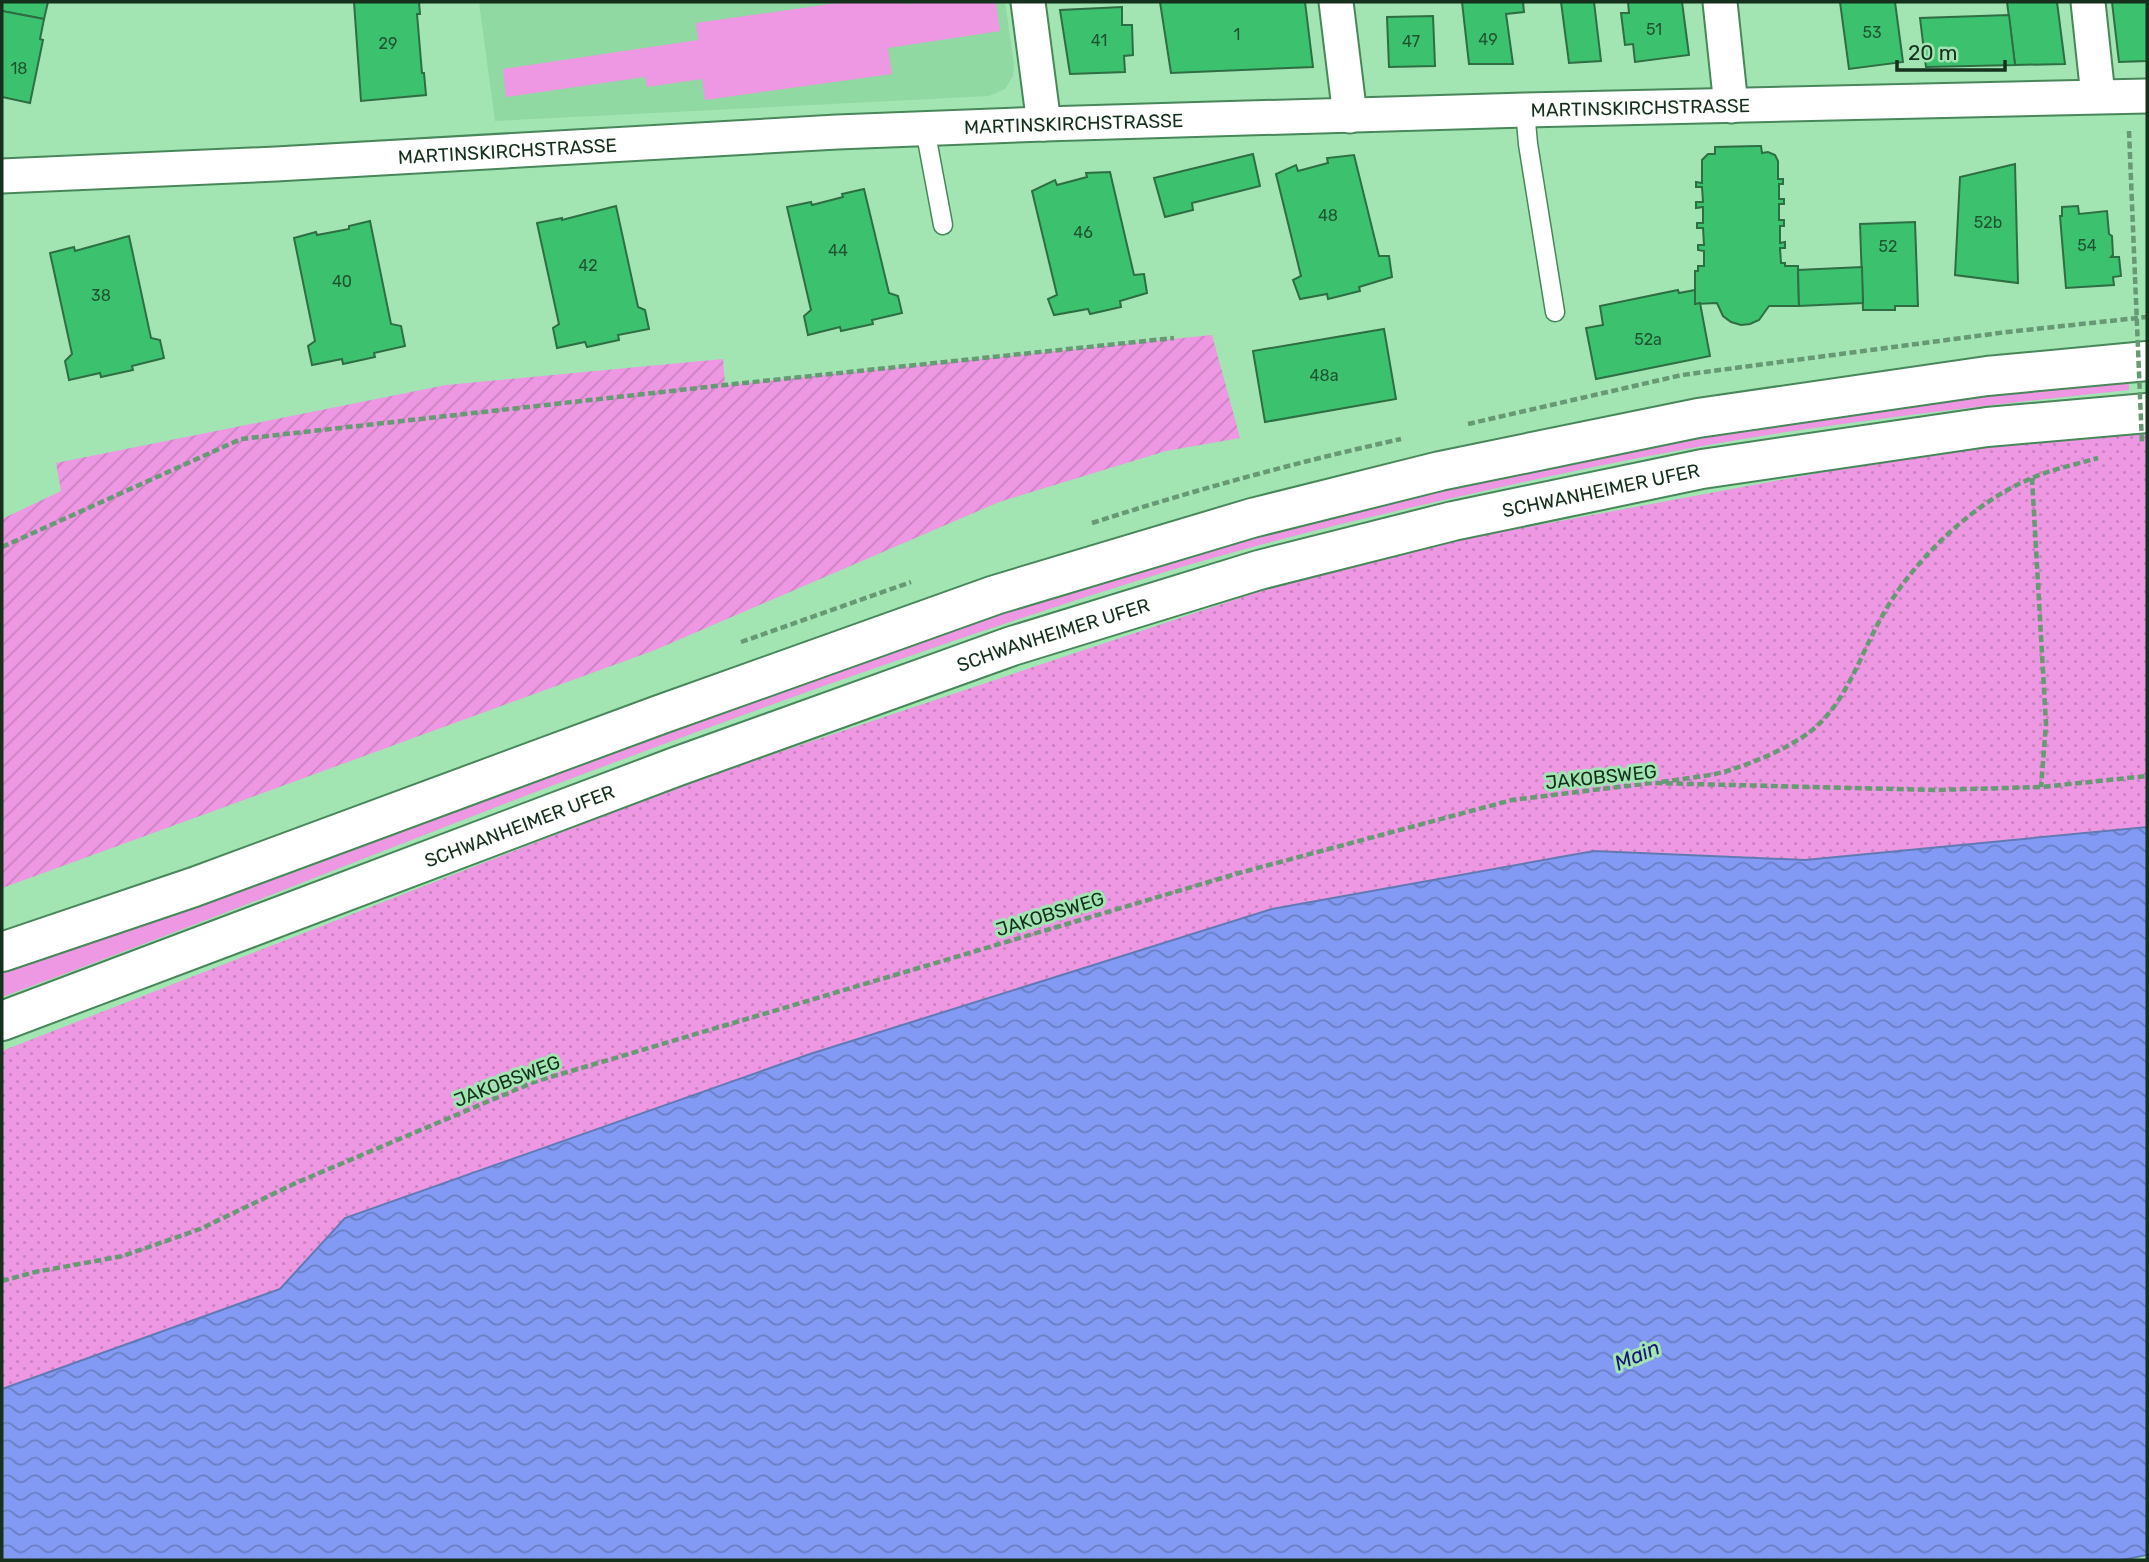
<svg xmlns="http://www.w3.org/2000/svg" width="2149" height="1562" font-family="Rubik,sans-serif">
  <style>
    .built { fill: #90d9a3 }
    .grass { fill: #ee97e2 }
    .park { fill: url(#park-dots) }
    .garden { fill: url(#garden-furrows) }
    .water { fill: url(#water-waves); stroke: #627ab4; stroke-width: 2 }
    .building { fill: #3cc26e; stroke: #2e6e43; stroke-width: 2 }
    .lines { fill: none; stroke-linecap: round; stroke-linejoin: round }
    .service-casing { stroke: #48875a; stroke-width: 21 }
    .minor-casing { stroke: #48875a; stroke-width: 37 }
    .secondary-casing { stroke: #48875a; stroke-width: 42 }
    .path { stroke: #679974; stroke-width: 4.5; stroke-dasharray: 7 3.5; stroke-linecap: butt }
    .service { stroke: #fff; stroke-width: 18 }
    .minor { stroke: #fff; stroke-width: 33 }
    .secondary { stroke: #fff; stroke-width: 38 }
    .path-bridge { stroke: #679974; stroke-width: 4.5; stroke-dasharray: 7 3.5; stroke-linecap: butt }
    .labels { text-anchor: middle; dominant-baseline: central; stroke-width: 6; stroke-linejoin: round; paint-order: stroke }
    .number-label { font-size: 16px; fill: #1f5431 }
    .street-label { font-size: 19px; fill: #15301d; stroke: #a2e4b2 }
    .water-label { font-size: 21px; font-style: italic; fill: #171578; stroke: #a2e4b2 }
  </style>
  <defs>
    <pattern id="park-dots" width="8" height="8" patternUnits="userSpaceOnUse" patternTransform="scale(1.75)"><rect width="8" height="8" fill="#ee97e2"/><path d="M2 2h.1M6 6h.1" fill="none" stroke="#cb82c1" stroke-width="1.8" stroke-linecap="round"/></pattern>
    <pattern id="garden-furrows" width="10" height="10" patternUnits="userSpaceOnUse" patternTransform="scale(1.75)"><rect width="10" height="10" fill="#ee97e2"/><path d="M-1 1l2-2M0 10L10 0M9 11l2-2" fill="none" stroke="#cb82c1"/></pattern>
    <pattern id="water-waves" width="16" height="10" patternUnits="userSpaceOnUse" patternTransform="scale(1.75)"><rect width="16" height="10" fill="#839af4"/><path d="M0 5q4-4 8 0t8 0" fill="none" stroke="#6a7ec5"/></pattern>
  </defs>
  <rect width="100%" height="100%" fill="#a2e4b2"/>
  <polygon class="built" points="479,2 1005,2 1014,64 1013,76 1005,89 989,96 495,121"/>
  <g class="grass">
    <polygon points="844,2 906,2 907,4 920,2 996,2 1000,31 888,48 892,74 705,100 702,79 647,87 645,77 506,97 503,69 698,40 696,23"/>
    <path d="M2129,379V390C2014,402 1900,415 1786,432C1675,449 1566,472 1457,497C1359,519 1261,543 1165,572C959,636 756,709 554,785C370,855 187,930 2,997V974L304,869L671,729L923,638L1142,567L1361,506L1759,425L1946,398Z"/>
  </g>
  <polygon class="park" points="2147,431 2147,827 1805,860 1594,851 1272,909 810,1054 345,1218 280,1289 2,1389 2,1051 693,781 1356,559 1990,441"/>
  <polygon class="garden" points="1212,335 1240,438 1166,451 999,502 655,650 2,888 2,519 61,491 56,463 446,385 723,359 725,385"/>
  <polygon class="water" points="2147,827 2147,1555 2122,1560 2,1560 2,1389 280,1289 345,1218 810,1054 1272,909 1594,851 1805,860"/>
  <g class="building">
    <polygon points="2,2 48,2 44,19 2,11"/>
    <polygon points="354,2 419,2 420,14 417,14 422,73 424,73 426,95 361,101"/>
    <polygon points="1160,2 1305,2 1313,67 1171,73"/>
    <polygon points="1462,2 1523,2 1524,12 1506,14 1513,64 1469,64"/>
    <polygon points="1561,2 1594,2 1601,61 1569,63"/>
    <polygon points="1628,2 1682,2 1689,55 1635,62 1633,44 1625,45 1621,13 1629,13"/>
    <polygon points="1840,2 1895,2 1903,62 1849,69"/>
    <polygon points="2007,2 2057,2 2065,64 2015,65"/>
    <polygon points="2112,2 2147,2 2147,61 2119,62"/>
    <polygon points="1122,7 1122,25 1132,25 1133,55 1124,56 1125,72 1070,74 1060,10"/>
    <polygon points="2,11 44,19 40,39 43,40 30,103 2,97"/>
    <polygon points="2009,15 2015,65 1926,67 1920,18"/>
    <polygon points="1433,16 1435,66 1389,67 1387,17"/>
    <polygon points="1758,146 1761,146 1762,153 1768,152 1775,155 1778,161 1778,179 1783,179 1783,184 1779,184 1779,199 1784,199 1784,204 1779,204 1779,220 1784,220 1784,226 1780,226 1780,243 1785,242 1785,248 1780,248 1781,263 1785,263 1785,266 1798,266 1799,306 1769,306 1759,320 1750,324 1741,325 1731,322 1723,316 1717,303 1695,304 1695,271 1698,271 1698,266 1704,266 1704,251 1698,250 1698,245 1704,245 1703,228 1697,228 1697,223 1703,223 1703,207 1696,208 1696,202 1703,202 1702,187 1696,187 1696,182 1702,183 1702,160 1708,154 1715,154 1715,147"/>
    <polygon points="1253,154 1260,186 1192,203 1193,210 1165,217 1154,178"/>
    <polygon points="1354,155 1379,256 1389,256 1392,277 1359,287 1360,291 1328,299 1327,294 1300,299 1293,280 1301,276 1276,174 1296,165 1298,171 1328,163 1327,158"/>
    <polygon points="2015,164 2018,283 1955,275 1960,177"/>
    <polygon points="1110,172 1134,275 1144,274 1147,293 1120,301 1121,307 1090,314 1088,309 1054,315 1048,299 1057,295 1032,191 1055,180 1057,185 1087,177 1086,173"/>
    <polygon points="864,189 889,293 898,296 902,313 872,320 873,324 841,331 840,327 808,335 804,316 811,310 787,207 811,202 812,205 843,197 842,194"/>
    <polygon points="616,206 638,307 645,310 649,329 618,335 619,340 587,347 585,342 557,348 553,328 559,324 537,223 562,218 562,220"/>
    <polygon points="2078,206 2079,214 2107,211 2109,234 2112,236 2113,255 2111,257 2119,257 2121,276 2113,277 2114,285 2066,288 2060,216 2062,216 2062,207"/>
    <polygon points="370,221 391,324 401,326 405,346 374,353 375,357 343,364 342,359 312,365 308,346 315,341 294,238 316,232 317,235 349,229 349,226"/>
    <polygon points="1915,222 1918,306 1895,306 1895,310 1863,310 1860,224"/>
    <polygon points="129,236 151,338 160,340 164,358 132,366 133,370 101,377 100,373 69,380 65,361 72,354 50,253 74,247 75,251"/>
    <polygon points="1862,267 1863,303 1799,306 1798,270"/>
    <polygon points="1678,290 1679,293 1695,290 1695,304 1700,303 1710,356 1596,379 1586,328 1603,325 1600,306"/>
    <polygon points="1384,329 1396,399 1265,422 1253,351"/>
  </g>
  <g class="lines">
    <defs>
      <g id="service">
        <polyline points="1525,110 1528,144 1555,312"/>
        <polyline points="925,129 943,225"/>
      </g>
      <g id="minor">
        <polyline points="1028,2 1044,124"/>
        <polyline points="1336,2 1350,116"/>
        <polyline points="1720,2 1731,106"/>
        <polyline points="2088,2 2098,96"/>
        <path id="s1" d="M2,176L276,164L837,132L1044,124L1525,110L2147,96"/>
      </g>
      <g id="secondary">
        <polyline points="2,952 194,887 659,715 995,595 1252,518 1440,471 1698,418 1987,376 2147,361"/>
        <path id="s2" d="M2,1021L678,766L1012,646L1259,570L1453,521L1702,469L1987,427L2147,413"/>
      </g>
    </defs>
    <use href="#service" class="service-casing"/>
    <use href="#minor" class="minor-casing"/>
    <use href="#secondary" class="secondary-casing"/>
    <g class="path">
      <polyline points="2129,131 2135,277"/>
      <polyline points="1468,424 1682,375 2007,332 2147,317"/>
      <polyline points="2032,478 2046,724 2041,787"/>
      <path d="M1092,523C1194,490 1297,462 1401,439"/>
      <polyline points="2,547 241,439 725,385 1174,338"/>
      <polyline points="741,642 911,582"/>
      <path d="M1662,782C1684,778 1709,777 1730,770C1755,762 1789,748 1811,731C1846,703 1859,658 1880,620C1910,563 1973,502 2032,478C2053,469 2077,464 2098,458"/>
      <polyline points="2,1281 35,1272 123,1256 200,1229 298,1182 534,1082 1239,873 1512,800 1651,783 1935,790 2041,787 2147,776"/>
    </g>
    <use href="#service" class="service"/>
    <use href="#minor" class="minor"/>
    <use href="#secondary" class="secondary"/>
    <polyline class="path-bridge" points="2135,277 2142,444"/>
  </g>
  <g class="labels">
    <g class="number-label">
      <text x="1654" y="29">51</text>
      <text x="1872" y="32">53</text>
      <text x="1237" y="34">1</text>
      <text x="1488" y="39">49</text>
      <text x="1099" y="40">41</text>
      <text x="1411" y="41">47</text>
      <text x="388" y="43">29</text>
      <text x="19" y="68">18</text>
      <text x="1328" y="215">48</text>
      <text x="1988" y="222">52b</text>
      <text x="1083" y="232">46</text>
      <text x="2087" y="245">54</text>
      <text x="1888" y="246">52</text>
      <text x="838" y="250">44</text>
      <text x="588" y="265">42</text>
      <text x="342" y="281">40</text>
      <text x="101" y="295">38</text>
      <text x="1648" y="339">52a</text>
      <text x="1324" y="375">48a</text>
    </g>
    <g class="street-label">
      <text stroke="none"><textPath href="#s1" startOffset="1640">MARTINSKIRCHSTRASSE</textPath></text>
      <text stroke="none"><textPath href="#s1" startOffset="1073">MARTINSKIRCHSTRASSE</textPath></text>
      <text stroke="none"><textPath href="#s1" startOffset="506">MARTINSKIRCHSTRASSE</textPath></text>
      <text stroke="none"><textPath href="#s2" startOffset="1687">SCHWANHEIMER UFER</textPath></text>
      <text stroke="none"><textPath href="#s2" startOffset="1120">SCHWANHEIMER UFER</textPath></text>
      <text transform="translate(1601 777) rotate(-6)">JAKOBSWEG</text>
      <text stroke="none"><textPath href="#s2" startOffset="553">SCHWANHEIMER UFER</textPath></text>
      <text transform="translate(1050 914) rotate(-17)">JAKOBSWEG</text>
      <text transform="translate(507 1081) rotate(-21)">JAKOBSWEG</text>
    </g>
    <g class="water-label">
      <text transform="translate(1637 1355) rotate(-23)">Main</text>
    </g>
  </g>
  <rect width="2149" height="1562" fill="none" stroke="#15301d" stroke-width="7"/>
  <path d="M1897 60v10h108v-10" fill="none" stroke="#15301d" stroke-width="3.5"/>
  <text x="1908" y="60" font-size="21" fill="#15301d" stroke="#a2e4b2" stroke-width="5" paint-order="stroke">20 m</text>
</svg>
